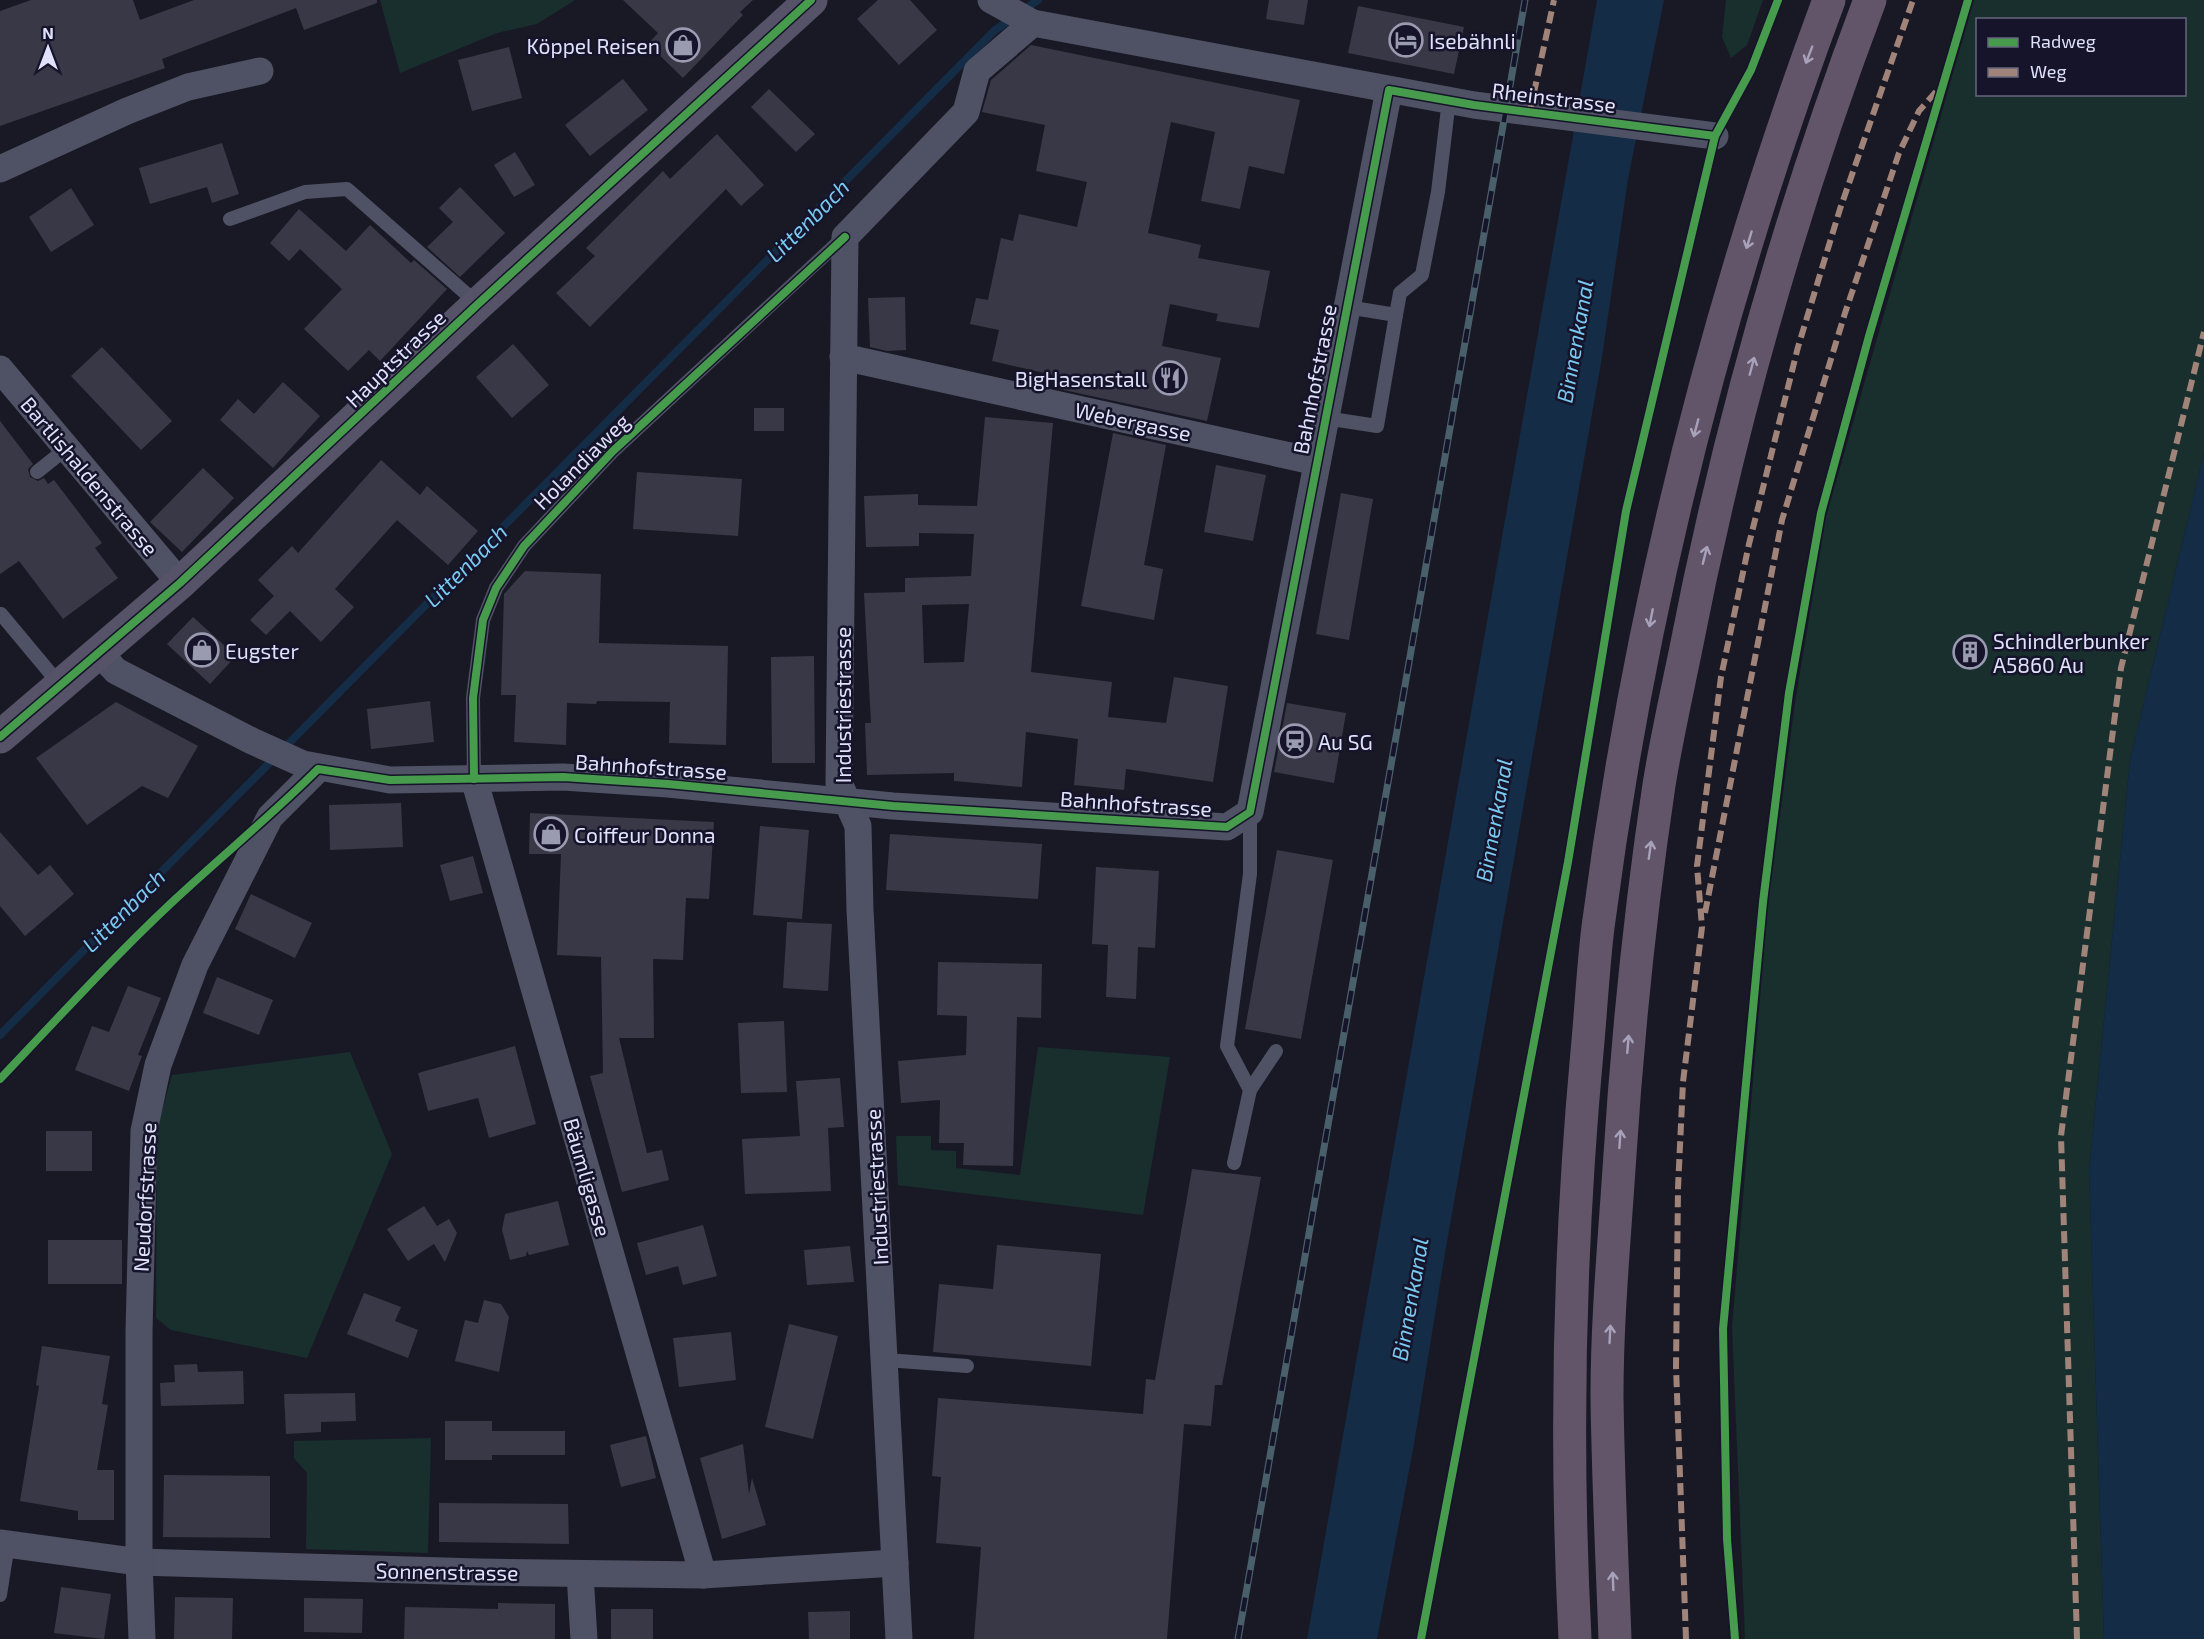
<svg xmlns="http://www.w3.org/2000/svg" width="2204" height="1639" font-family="'Exo 2',sans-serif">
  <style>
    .green { fill: #182f2e; fill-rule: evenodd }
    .water { fill: #142c46 }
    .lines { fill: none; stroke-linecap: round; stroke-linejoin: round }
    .stream { stroke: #142c46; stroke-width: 8 }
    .building { fill: #393846; fill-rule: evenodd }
    .service { stroke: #4f5164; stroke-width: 14 }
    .minor { stroke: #4f5164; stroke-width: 27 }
    .primary { stroke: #565268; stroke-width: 33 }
    .motorway { stroke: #62556a; stroke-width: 33 }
    .rail-casing { stroke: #495f6a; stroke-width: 7 }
    .rail { stroke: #15142a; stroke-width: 4.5; stroke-dasharray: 14; stroke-linecap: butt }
    .quiet { stroke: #a18479; stroke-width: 6; stroke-dasharray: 12 6; stroke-linecap: butt }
    .cycleway-casing { stroke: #15142a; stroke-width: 11 }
    .cycleway { stroke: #469c4c; stroke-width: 8 }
    .oneway { stroke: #a7a2ba }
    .labels { text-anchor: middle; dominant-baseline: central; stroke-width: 5; stroke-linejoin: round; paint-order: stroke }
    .poi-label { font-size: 21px; fill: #e0e1fc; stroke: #15142a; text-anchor: start }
    .street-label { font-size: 21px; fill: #e0e1fc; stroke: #15142a }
    .water-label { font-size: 22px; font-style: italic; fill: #79c9f1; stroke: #15142a }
  </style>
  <rect width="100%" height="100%" fill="#191925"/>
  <g class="green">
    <polygon points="380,0 575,0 537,24 497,33 400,73"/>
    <polygon points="1726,0 1763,0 1747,45 1731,58 1722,37"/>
    <path d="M1974,0H2204V453L2130,760L2089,1170L2104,1639H1745L1732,1327L1768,905L1796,696L1826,517ZM1978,20H2184V94H1978Z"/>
    <polygon points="1038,1047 1170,1057 1143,1215 898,1185 896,1136 931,1136 931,1150 956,1151 956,1168 1020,1175"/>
    <polygon points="350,1052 392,1154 307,1358 171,1330 156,1318 157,1129 172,1075"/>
    <polygon points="431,1438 428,1553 306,1549 307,1473 294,1458 294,1441"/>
  </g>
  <g class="water">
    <polygon points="1597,0 1664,0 1628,179 1602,357 1444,1259 1414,1444 1377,1639 1307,1639"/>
    <polygon points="2204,453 2204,1639 2104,1639 2089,1170 2130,760"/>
  </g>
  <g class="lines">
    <polyline class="stream" points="0,1035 994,31 1038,0"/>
  </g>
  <g class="building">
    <polygon points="31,0 133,0 140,20 194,0 377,0 377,3 304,30 296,8 162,59 165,68 0,126 0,11"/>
    <polygon points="623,0 753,0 740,12 743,15 683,78 648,44 658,33"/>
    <polygon points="878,0 910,0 937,30 899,65 857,19"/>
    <polygon points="1269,0 1308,0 1304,25 1266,19"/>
    <polygon points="1358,6 1464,27 1454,74 1348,53"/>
    <polygon points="1031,45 1300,100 1284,174 1249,166 1240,209 1201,201 1215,132 1171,122 1148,233 1201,245 1198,258 1270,271 1259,328 1216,321 1218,314 1170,304 1162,346 1221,358 1207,421 1059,389 1062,377 992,361 999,330 970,324 976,298 988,300 1001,238 1013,241 1019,214 1077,227 1087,182 1036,171 1045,125 982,112 991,80"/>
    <polygon points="509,47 522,98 472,111 458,60"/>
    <polygon points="623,79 648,110 590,156 565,125"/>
    <polygon points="769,89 815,134 796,152 751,107"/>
    <polygon points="717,134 764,185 741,206 726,189 590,327 556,293 595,256 586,248 663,171 670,179"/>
    <polygon points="222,143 239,194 212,203 207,187 150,204 139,168"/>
    <polygon points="515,152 535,185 514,197 494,165"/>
    <polygon points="460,187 505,233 460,277 427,247 453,222 439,208"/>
    <polygon points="71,188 94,225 51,252 29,217"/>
    <polygon points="299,209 346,251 370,225 411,263 414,260 447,289 380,361 369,350 348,371 304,329 342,289 300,249 289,261 270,243"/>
    <polygon points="905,297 906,350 887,351 870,347 868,298"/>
    <polygon points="513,344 549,385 512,418 476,377"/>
    <polygon points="102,347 172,421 141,450 71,376"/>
    <polygon points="283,382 320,416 273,468 220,420 238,399 254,414"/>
    <rect x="754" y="408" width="30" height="23"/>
    <path d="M985,417L1053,423L1031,672L1112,682L1108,717L1166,723L1174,677L1228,686L1213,782L1126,769L1124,790L1074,785L1078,739L1026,732L1022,787L954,781V773L867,775L865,723H871L864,593L905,592V578L971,576L974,534L919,533V546L866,547L864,496L918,494V505L977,506ZM969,604L964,662L924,663L922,605Z"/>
    <polygon points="0,421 33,464 28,469 30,477 38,481 44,478 48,484 54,480 102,543 95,548 118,578 63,619 19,561 0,574"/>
    <polygon points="1113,433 1166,445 1144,565 1163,569 1154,620 1081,606"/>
    <polygon points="381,460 420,495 427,486 478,531 448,565 397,520 335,589 354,607 321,642 290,611 266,635 250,620 274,596 258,580 292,546 298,553"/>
    <polygon points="1216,465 1266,475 1253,541 1204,532"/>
    <polygon points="203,468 234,498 182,552 150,522"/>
    <polygon points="637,472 742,479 738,536 633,529"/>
    <polygon points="1341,493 1373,499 1349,640 1316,634"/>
    <polygon points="525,571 601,574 599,643 728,646 726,745 669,743 670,702 597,701 596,704 567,703 566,745 514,742 516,695 501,695 504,594"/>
    <polygon points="193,617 236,656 210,684 167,644"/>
    <polygon points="814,656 815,763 772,763 771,657"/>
    <polygon points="430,701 434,742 371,749 367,709"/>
    <polygon points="116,702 198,746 168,798 142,786 87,825 36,758"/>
    <polygon points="1287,703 1346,713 1334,783 1274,772"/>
    <polygon points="401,803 403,847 330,850 329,805"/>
    <polygon points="530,813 714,822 709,899 686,898 683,960 653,959 654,1038 619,1038 647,1153 662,1150 669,1180 622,1192 590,1076 603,1073 601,957 557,955 561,854 529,854"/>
    <polygon points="760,826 809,830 802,919 753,915"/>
    <polygon points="0,832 38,875 50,865 74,894 25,936 0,906"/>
    <polygon points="890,834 1042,844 1038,899 886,890"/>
    <polygon points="1277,850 1333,860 1301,1039 1245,1029"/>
    <polygon points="473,856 483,893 450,901 440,865"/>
    <polygon points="1096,867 1159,871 1155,948 1138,947 1136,999 1106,997 1108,945 1092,944"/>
    <polygon points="251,894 312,923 295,958 235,929"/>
    <polygon points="787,922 832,924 828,991 783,988"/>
    <polygon points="938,962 1042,964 1041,1018 1017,1017 1013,1166 963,1165 964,1143 939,1143 940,1100 901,1103 898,1061 966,1055 967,1016 937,1015"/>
    <polygon points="217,977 273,1000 259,1035 203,1013"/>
    <polygon points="128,986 161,998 138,1055 142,1056 129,1091 75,1070 92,1026 109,1032"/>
    <polygon points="784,1021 787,1092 741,1093 738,1023"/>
    <polygon points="515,1046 536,1124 489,1138 478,1098 428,1111 418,1073"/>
    <polygon points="840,1078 844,1127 828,1128 831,1191 745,1194 742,1139 800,1136 796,1081"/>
    <rect x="46" y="1131" width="46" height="40"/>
    <polygon points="1192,1169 1261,1177 1222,1385 1215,1385 1211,1426 1184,1424 1167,1639 974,1639 981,1547 936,1543 941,1477 932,1476 938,1398 1143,1414 1146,1379 1155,1380"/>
    <polygon points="558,1201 569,1245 529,1255 527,1251 526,1256 510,1260 502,1230 505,1214"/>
    <polygon points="424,1206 437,1226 449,1219 457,1233 445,1262 434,1244 408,1261 387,1229"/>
    <polygon points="703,1225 717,1276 683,1285 678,1266 646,1275 637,1243"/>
    <rect x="48" y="1240" width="74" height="44"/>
    <polygon points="997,1245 1101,1254 1091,1366 933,1352 939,1284 993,1289"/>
    <polygon points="850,1246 854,1282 807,1285 804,1250"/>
    <polygon points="364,1293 401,1307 395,1321 418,1330 408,1358 347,1334"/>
    <polygon points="484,1300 501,1304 509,1317 499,1372 455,1361 465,1320 478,1323"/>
    <polygon points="789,1324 838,1336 813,1439 765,1427"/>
    <polygon points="731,1332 736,1380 679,1387 673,1338"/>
    <polygon points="42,1346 110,1356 102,1404 108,1405 97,1470 114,1470 114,1520 78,1520 78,1511 20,1501 39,1386 36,1385"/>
    <polygon points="197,1364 198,1372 243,1371 244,1404 161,1406 160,1383 175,1382 174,1365"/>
    <polygon points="355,1393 356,1421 321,1422 321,1432 286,1434 284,1394"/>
    <polygon points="445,1421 492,1421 492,1431 565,1431 565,1455 492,1455 492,1460 445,1460"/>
    <polygon points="646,1436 656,1478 621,1487 610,1445"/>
    <polygon points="743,1444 749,1494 752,1478 766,1525 722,1539 700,1458"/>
    <polygon points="164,1475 270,1476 270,1538 163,1537"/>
    <polygon points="439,1503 568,1504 569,1544 439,1542"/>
    <polygon points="61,1587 111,1594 104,1639 54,1633"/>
    <polygon points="175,1597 233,1598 232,1639 174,1639"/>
    <polygon points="304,1598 363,1599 362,1633 304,1632"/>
    <polygon points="498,1603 555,1604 555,1639 404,1639 405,1607 498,1609"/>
    <rect x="611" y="1609" width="42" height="30"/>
    <polygon points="850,1611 850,1639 809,1639 808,1612"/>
  </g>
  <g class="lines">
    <g class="service">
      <polyline points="230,219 305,192 347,189 478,304"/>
      <polyline points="1396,315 1400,293 1422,275 1438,192 1449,100"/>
      <polyline points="1325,418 1377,426 1396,315 1347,307"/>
      <polyline points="37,472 67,448"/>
      <polyline points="1,614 61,686"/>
      <polyline points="474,779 473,698 483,620 496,588 524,546 613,451 843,238"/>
      <polyline points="1250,1090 1276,1051"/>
      <polyline points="1234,1163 1250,1090 1227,1046 1250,874 1250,812"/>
      <polyline points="886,1360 967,1366"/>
      <polyline points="0,1595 8,1544"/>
    </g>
    <g class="minor">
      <polyline points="991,0 1033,23 1474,105 1715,136"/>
      <polyline points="0,169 127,111 188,87 260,71"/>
      <polyline points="843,357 1317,462"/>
      <polyline points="0,369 180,583"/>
      <polyline points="100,654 116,671 252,741 303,764 390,780 563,777 668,784 893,806 1227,827 1250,812 1389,90"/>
      <polyline points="474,779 703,1575"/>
      <polyline points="0,1543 139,1562 479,1572 703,1575 895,1563"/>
      <polyline points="580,1574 584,1639"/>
      <polyline points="142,1639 139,1562 139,1332 144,1131 158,1065 195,965 270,817 318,769"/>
      <polyline points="899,1639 860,910 858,826 839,783 845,237 966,112 977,71 1033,23"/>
    </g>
    <polyline class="primary" points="0,737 180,583 478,304 811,0"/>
    <g class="motorway">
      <path d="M1575,1639C1565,1444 1569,1247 1587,1052C1591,1010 1593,968 1598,927C1639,611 1718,298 1829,0"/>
      <path d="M1615,1639C1612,1558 1608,1477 1607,1396C1607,1320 1614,1244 1619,1169C1627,1041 1640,912 1659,785C1666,741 1676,697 1685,653C1728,431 1790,212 1870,0"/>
    </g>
    <defs>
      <polyline id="rail" points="1238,1639 1525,0"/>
    </defs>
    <use href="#rail" class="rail-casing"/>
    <use href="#rail" class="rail"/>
    <g class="quiet">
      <polyline points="1530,111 1554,0"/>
      <polyline points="1705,913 1782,520 1845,313 1899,153 1919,111 1940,87"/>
      <polyline points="1686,1639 1676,1367 1678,1188 1683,1082 1702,927 1697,866 1721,677 1749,544 1798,347 1840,209 1913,0"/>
      <polyline points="2077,1639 2061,1136 2121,668 2204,332"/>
    </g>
    <defs>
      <g id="cycleway">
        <polyline points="0,737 180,583 478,304 811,0"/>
        <polyline points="474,779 473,698 483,620 496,588 524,546 613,451 845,237"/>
        <path d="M0,1079C63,1013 125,944 193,883C235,845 278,809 318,769L390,780L563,777L668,784L893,806L1227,827L1250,812L1389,90L1474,105L1715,136"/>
        <polyline points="1421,1639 1568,862 1626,511 1715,136 1751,70 1778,0"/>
        <polyline points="1735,1639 1727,1539 1723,1329 1763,902 1789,693 1821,513 1869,336 1968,0"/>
      </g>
    </defs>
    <use href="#cycleway" class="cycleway-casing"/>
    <use href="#cycleway" class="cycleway"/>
  </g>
  <defs><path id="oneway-shaft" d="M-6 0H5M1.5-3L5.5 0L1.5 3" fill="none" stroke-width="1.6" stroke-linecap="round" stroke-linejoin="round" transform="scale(1.5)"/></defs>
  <g class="oneway">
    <use href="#oneway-shaft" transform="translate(1809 55) rotate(111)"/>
    <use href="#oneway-shaft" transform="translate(1749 240) rotate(107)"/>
    <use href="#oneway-shaft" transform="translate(1752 366) rotate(-75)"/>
    <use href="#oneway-shaft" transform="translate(1696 428) rotate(105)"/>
    <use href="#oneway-shaft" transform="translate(1705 555) rotate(-76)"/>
    <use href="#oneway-shaft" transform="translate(1651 618) rotate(101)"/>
    <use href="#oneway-shaft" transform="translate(1650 850) rotate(-82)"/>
    <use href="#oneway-shaft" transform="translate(1628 1044) rotate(-85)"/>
    <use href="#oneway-shaft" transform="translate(1620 1139) rotate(-86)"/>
    <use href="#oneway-shaft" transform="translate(1610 1334) rotate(-87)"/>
    <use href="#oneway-shaft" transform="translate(1613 1581) rotate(-92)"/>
  </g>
  <defs>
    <symbol id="hotel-ring" viewBox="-11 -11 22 22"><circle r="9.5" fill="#15142a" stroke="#9a9bb1" stroke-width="1.5"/><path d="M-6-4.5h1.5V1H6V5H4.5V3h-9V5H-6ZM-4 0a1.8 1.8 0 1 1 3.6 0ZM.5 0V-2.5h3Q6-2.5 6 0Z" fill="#9a9bb1"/></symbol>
    <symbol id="shop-ring" viewBox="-11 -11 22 22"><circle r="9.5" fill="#15142a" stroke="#9a9bb1" stroke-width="1.5"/><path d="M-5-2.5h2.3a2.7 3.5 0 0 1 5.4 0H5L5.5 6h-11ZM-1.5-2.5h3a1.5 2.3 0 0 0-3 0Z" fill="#9a9bb1"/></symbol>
    <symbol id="restaurant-ring" viewBox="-11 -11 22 22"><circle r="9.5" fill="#15142a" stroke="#9a9bb1" stroke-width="1.5"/><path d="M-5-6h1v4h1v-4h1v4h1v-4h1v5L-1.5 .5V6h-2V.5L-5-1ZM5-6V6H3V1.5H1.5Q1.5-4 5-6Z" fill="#9a9bb1"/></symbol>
    <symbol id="building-ring" viewBox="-11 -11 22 22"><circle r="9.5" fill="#15142a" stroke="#9a9bb1" stroke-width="1.5"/><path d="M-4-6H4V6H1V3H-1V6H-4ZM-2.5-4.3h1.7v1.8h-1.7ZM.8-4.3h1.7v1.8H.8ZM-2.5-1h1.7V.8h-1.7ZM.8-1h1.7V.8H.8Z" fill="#9a9bb1"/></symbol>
    <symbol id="station-ring" viewBox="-11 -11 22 22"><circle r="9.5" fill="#15142a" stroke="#9a9bb1" stroke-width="1.5"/><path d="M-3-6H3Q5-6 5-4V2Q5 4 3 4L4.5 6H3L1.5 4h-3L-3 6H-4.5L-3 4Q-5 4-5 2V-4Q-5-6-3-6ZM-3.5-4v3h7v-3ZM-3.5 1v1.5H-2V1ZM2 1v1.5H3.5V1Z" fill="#9a9bb1"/></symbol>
  </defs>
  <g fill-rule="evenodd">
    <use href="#hotel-ring" x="1387" y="21" width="38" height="38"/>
    <use href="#shop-ring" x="664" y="26" width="38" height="38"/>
    <use href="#restaurant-ring" x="1151" y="359" width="38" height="38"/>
    <use href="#shop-ring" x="183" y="631" width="38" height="38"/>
    <use href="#building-ring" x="1951" y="633" width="38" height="38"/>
    <use href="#station-ring" x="1276" y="722" width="38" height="38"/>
    <use href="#shop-ring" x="532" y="815" width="38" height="38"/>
  </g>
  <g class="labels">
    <g class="poi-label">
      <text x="1429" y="40">Isebähnli</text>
      <text x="660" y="45" text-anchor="end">Köppel Reisen</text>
      <text x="1147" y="378" text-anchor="end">BigHasenstall</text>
      <text x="1993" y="640">Schindlerbunker<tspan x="1993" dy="24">A5860 Au</tspan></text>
      <text x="225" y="650">Eugster</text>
      <text x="1318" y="741">Au SG</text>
      <text x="574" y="834">Coiffeur Donna</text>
    </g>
    <g class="street-label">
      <text transform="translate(1554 97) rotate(7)">Rheinstrasse</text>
      <text transform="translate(395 358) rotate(-44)">Hauptstrasse</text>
      <text transform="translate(1314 379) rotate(-79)">Bahnhofstrasse</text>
      <text transform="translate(1133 421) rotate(12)">Webergasse</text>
      <text transform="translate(581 461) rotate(-45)">Holandiaweg</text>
      <text transform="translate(90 476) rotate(50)">Bartlishaldenstrasse</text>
      <text transform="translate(842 705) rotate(-90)">Industriestrasse</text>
      <text transform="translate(651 766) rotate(4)">Bahnhofstrasse</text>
      <text transform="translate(1136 803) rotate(4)">Bahnhofstrasse</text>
      <text transform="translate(588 1177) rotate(74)">Bäumligasse</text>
      <text transform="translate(876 1187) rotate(-93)">Industriestrasse</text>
      <text transform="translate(144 1197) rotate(-87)">Neudorfstrasse</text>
      <text transform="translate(447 1571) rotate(1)">Sonnenstrasse</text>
    </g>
    <g class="water-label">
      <text transform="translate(807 220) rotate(-45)">Littenbach</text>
      <text transform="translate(1574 341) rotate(-80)">Binnenkanal</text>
      <text transform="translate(465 565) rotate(-45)">Littenbach</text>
      <text transform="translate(1493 820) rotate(-80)">Binnenkanal</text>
      <text transform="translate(123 910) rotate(-45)">Littenbach</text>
      <text transform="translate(1409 1299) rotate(-80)">Binnenkanal</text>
    </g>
  </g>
  <rect x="1976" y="18" width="210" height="78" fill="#15142a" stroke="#66667e" stroke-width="1.5"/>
  <rect x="1988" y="38" width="30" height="9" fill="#469c4c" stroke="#66667e" stroke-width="1.5"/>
  <text x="2030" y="48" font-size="18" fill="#e0e1fc">Radweg</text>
  <rect x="1988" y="68" width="30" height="9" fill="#a18479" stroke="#66667e" stroke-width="1.5"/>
  <text x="2030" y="78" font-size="18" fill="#e0e1fc">Weg</text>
  <g transform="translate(48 48)" stroke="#15142a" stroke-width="4.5" paint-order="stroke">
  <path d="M0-4.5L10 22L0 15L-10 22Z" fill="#e0e1fc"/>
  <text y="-9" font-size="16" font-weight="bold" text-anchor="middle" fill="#e0e1fc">N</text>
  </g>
</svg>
